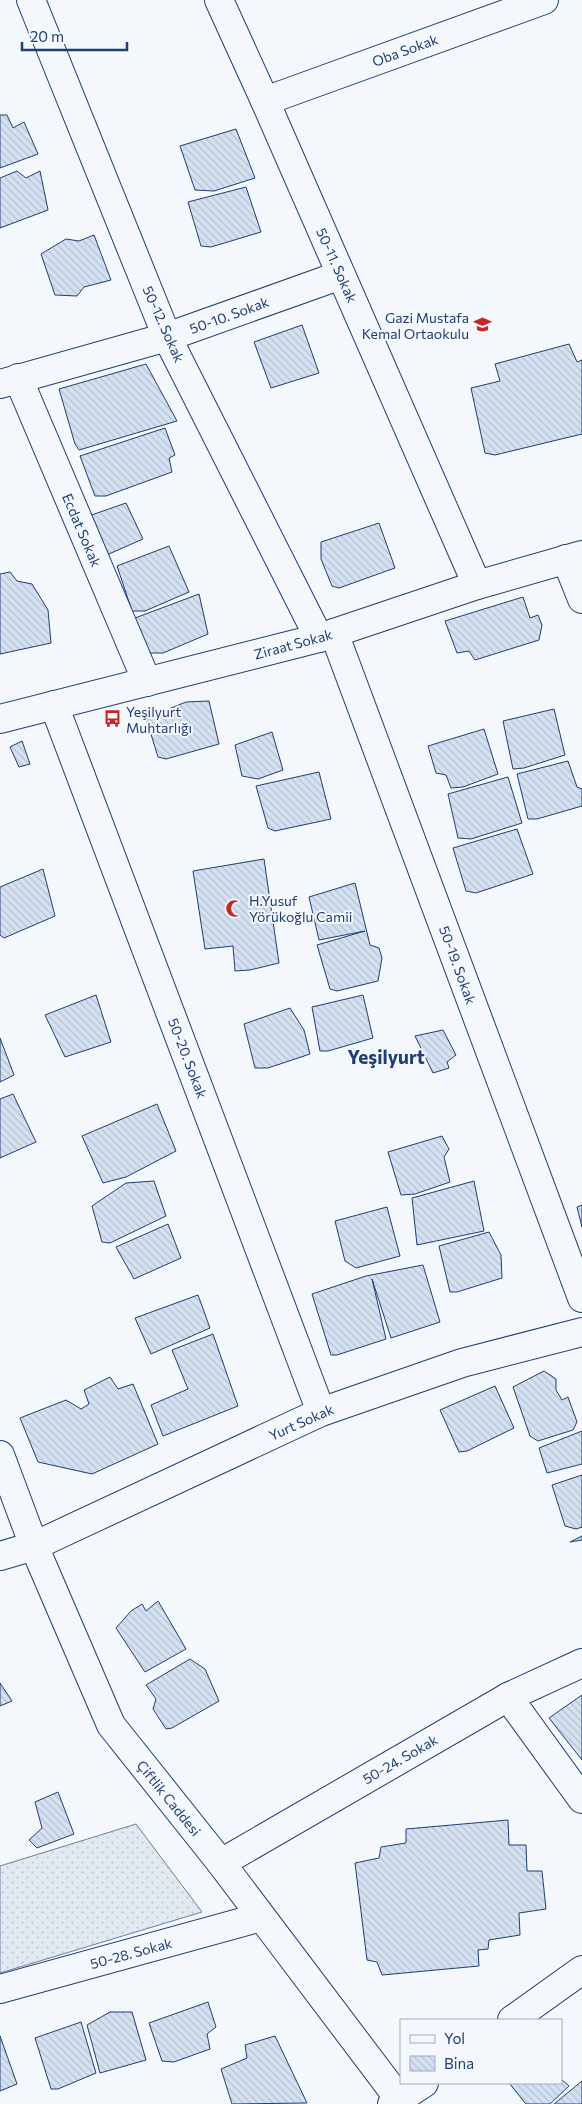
<svg xmlns="http://www.w3.org/2000/svg" width="582" height="2104" font-family="Commissioner,sans-serif">
  <style>
    .grass { fill: url(#grass-dots); stroke: #687fa3 }
    .building { fill: url(#building-back-hatch); stroke: #1d3f73 }
    .lines { fill: none; stroke-linecap: round; stroke-linejoin: round }
    .street-casing { stroke: #1d3f73; stroke-width: 30 }
    .street { stroke: #f4f7fb; stroke-width: 28 }
    .labels { text-anchor: middle; dominant-baseline: central; stroke-width: 4; stroke-linejoin: round; paint-order: stroke }
    .street-label { font-size: 14px; fill: #1d3f73; stroke: #f4f7fb }
    .poi-label { font-size: 14px; fill: #1d3f73; stroke: #f4f7fb; text-anchor: start }
    .district-label { font-size: 19px; font-weight: bold; fill: #1d3f73; stroke: #f4f7fb }
  </style>
  <defs>
    <pattern id="grass-dots" width="8" height="8" patternUnits="userSpaceOnUse" patternTransform="scale(1.25)"><rect width="8" height="8" fill="#e3e9f0"/><path d="M2 2h.1M6 6h.1" fill="none" stroke="#c2c9d1" stroke-width="1.8" stroke-linecap="round"/></pattern>
    <pattern id="building-back-hatch" width="6" height="6" patternUnits="userSpaceOnUse" patternTransform="scale(1.25)"><rect width="6" height="6" fill="#d5e0f0"/><path d="M-1 5l2 2M0 0l6 6M5-1l2 2" fill="none" stroke="#b6c1d1"/></pattern>
  </defs>
  <rect width="100%" height="100%" fill="#f4f7fb"/>
  <polygon class="grass" points="136,1824 202,1912 0,1973 0,1866"/>
  <g class="building">
    <polygon points="0,115 7,115 13,128 24,122 38,154 0,168"/>
    <polygon points="236,129 255,178 214,191 195,190 180,146"/>
    <polygon points="17,171 26,178 40,171 48,210 0,228 0,178"/>
    <polygon points="246,187 261,232 211,247 201,246 188,202"/>
    <polygon points="94,235 111,280 84,287 77,296 55,295 41,254 66,239 79,241"/>
    <polygon points="302,325 319,373 271,388 254,342"/>
    <polygon points="569,344 577,362 582,360 582,434 495,455 485,453 471,388 500,381 495,364"/>
    <polygon points="146,364 177,421 79,450 75,444 59,389"/>
    <polygon points="165,428 175,455 169,458 172,472 106,496 95,496 80,456"/>
    <polygon points="126,503 143,539 102,557 80,519"/>
    <polygon points="379,523 395,568 339,588 332,586 321,559 321,542"/>
    <polygon points="169,546 189,592 145,611 132,611 117,566"/>
    <polygon points="10,572 17,581 32,584 48,610 51,643 0,654 0,574"/>
    <polygon points="199,594 208,634 163,653 148,653 135,618"/>
    <polygon points="523,597 530,618 538,615 542,625 539,640 475,660 469,651 457,653 445,621"/>
    <polygon points="209,701 219,744 166,759 158,757 146,718 186,702"/>
    <polygon points="554,709 565,755 524,768 513,769 503,721"/>
    <polygon points="484,729 498,774 463,787 451,788 446,775 436,773 428,746"/>
    <polygon points="272,732 283,770 258,779 242,776 235,745"/>
    <polygon points="22,741 30,764 19,767 10,747"/>
    <polygon points="568,761 577,787 582,789 582,806 537,819 528,819 517,774"/>
    <polygon points="319,772 331,819 275,831 268,828 256,786"/>
    <polygon points="508,777 522,823 471,839 458,838 448,794"/>
    <polygon points="517,829 533,874 476,893 466,891 453,848"/>
    <polygon points="264,859 279,963 250,970 235,971 233,946 205,949 193,871"/>
    <polygon points="43,869 55,916 4,938 0,935 0,887"/>
    <polygon points="355,883 370,945 379,948 382,958 378,981 337,991 330,989 317,945 365,931 319,940 309,897"/>
    <polygon points="96,995 111,1042 65,1057 45,1015"/>
    <polygon points="363,995 373,1038 328,1051 320,1051 312,1007"/>
    <polygon points="290,1008 304,1030 310,1054 268,1068 255,1068 244,1024"/>
    <polygon points="443,1030 456,1055 447,1062 449,1068 433,1073 415,1036"/>
    <polygon points="0,1038 14,1075 0,1082"/>
    <polygon points="13,1094 36,1142 0,1158 0,1099"/>
    <polygon points="157,1104 176,1151 126,1177 103,1183 82,1136"/>
    <polygon points="442,1136 449,1149 444,1157 450,1182 415,1194 401,1195 388,1152"/>
    <polygon points="154,1181 166,1216 110,1243 102,1242 92,1206 126,1183"/>
    <polygon points="474,1181 484,1231 417,1245 412,1198"/>
    <polygon points="582,1205 582,1227 577,1207"/>
    <polygon points="387,1207 400,1256 356,1268 345,1261 335,1221"/>
    <polygon points="168,1224 181,1258 134,1279 116,1247"/>
    <polygon points="489,1232 501,1255 502,1278 457,1292 450,1292 439,1246"/>
    <polygon points="423,1265 440,1322 391,1338 372,1279 386,1339 337,1355 331,1355 312,1294 366,1276"/>
    <polygon points="198,1295 210,1328 151,1354 135,1318"/>
    <polygon points="213,1334 238,1406 163,1436 151,1405 188,1389 172,1350"/>
    <polygon points="544,1371 556,1379 556,1390 562,1400 568,1397 577,1422 573,1430 538,1441 530,1436 513,1387"/>
    <polygon points="110,1377 118,1389 133,1384 158,1444 92,1474 38,1462 20,1418 66,1400 81,1409 89,1404 84,1390"/>
    <polygon points="495,1386 514,1428 467,1451 459,1452 440,1410"/>
    <polygon points="582,1431 582,1464 547,1473 539,1448"/>
    <polygon points="582,1475 582,1527 576,1529 565,1526 552,1485"/>
    <polygon points="582,1536 582,1540 570,1542"/>
    <polygon points="158,1601 186,1649 145,1672 116,1628 131,1611 142,1604 146,1611"/>
    <polygon points="190,1659 205,1669 219,1701 172,1728 166,1729 153,1709 156,1699 146,1685"/>
    <polygon points="0,1683 12,1701 0,1706"/>
    <polygon points="582,1695 582,1760 549,1718"/>
    <polygon points="58,1792 74,1834 37,1848 29,1840 42,1828 35,1802"/>
    <polygon points="508,1820 509,1845 526,1845 527,1871 542,1871 546,1909 519,1913 520,1935 489,1940 488,1949 478,1950 479,1966 382,1975 377,1962 367,1960 355,1863 379,1858 381,1847 406,1843 406,1829"/>
    <polygon points="208,2002 216,2027 207,2034 210,2049 174,2062 162,2061 149,2023"/>
    <polygon points="110,2012 132,2012 146,2060 100,2073 87,2025"/>
    <polygon points="81,2022 96,2073 58,2089 51,2089 35,2038"/>
    <polygon points="0,2036 17,2084 0,2091"/>
    <polygon points="275,2036 307,2103 232,2104 221,2069 247,2058 245,2045"/>
    <polygon points="561,2079 569,2086 550,2104 526,2104 509,2083 561,2083"/>
    <polygon points="582,2081 582,2104 554,2104"/>
  </g>
  <g class="lines">
    <defs>
      <g id="street">
        <polyline points="31,0 167,337 319,638"/>
        <polyline points="219,0 265,101 477,585"/>
        <polyline points="265,101 544,0"/>
        <polyline points="18,378 147,682"/>
        <polyline points="0,384 167,337 341,275"/>
        <polyline points="566,559 582,599"/>
        <polyline points="334,633 582,1298"/>
        <polyline points="54,705 321,1412"/>
        <polyline points="0,719 319,638 477,585 582,555"/>
        <polyline points="0,1455 34,1546 111,1725 221,1863 403,2104"/>
        <polyline points="0,1556 34,1546 321,1412 462,1363 582,1332"/>
        <polyline points="508,1697 582,1799"/>
        <polyline points="221,1863 508,1697 582,1663"/>
        <polyline points="0,1989 261,1917"/>
        <polyline points="512,2020 582,1970"/>
        <polyline points="392,2104 424,2083"/>
      </g>
    </defs>
    <use href="#street" class="street-casing"/>
    <use href="#street" class="street"/>
  </g>
  <defs>
    <symbol id="school-bare" viewBox="-9 -9 18 18"><path d="M0-5L7-2L0 1L-7-2ZM-4 1L0 2.5L4 1V4Q0 6-4 4Z" fill="#c62828" stroke="#f4f7fb" stroke-width="2.5" paint-order="stroke"/></symbol>
    <symbol id="bus-bare" viewBox="-9 -9 18 18"><path d="M-5-6H5V4H4V6H2V4H-2V6H-4V4H-5ZM-3.5-4V0h7V-4ZM-3.5 1.2v1.5H-2V1.2ZM2 1.2v1.5H3.5V1.2Z" fill="#c62828" stroke="#f4f7fb" stroke-width="2.5" paint-order="stroke"/></symbol>
    <symbol id="mosque-bare" viewBox="-9 -9 18 18"><path d="M3.5-4.9A6 6 0 1 0 3.5 4.9A5 5 0 1 1 3.5-4.9Z" fill="#c62828" stroke="#f4f7fb" stroke-width="2.5" paint-order="stroke"/></symbol>
  </defs>
  <g fill-rule="evenodd">
    <use href="#school-bare" x="470" y="312" width="25" height="25"/>
    <use href="#bus-bare" x="100" y="706" width="25" height="25"/>
    <use href="#mosque-bare" x="222" y="896" width="25" height="25"/>
  </g>
  <g class="labels">
    <g class="street-label">
      <text transform="translate(405 50) rotate(-20)">Oba Sokak</text>
      <text transform="translate(337 265) rotate(66)">50-11. Sokak</text>
      <text transform="translate(229 315) rotate(-20)">50-10. Sokak</text>
      <text transform="translate(164 324) rotate(66)">50-12. Sokak</text>
      <text transform="translate(82 530) rotate(67)">Ecdat Sokak</text>
      <text transform="translate(293 644) rotate(-15)">Ziraat Sokak</text>
      <text transform="translate(458 965) rotate(70)">50-19. Sokak</text>
      <text transform="translate(188 1058) rotate(69)">50-20. Sokak</text>
      <text transform="translate(301 1422) rotate(-24)">Yurt Sokak</text>
      <text transform="translate(400 1759) rotate(-30)">50-24. Sokak</text>
      <text transform="translate(169 1798) rotate(51)">Çiftlik Caddesi</text>
      <text transform="translate(131 1953) rotate(-15)">50-28. Sokak</text>
    </g>
    <g class="poi-label">
      <text x="469" y="317" text-anchor="end">Gazi Mustafa<tspan x="469" dy="16">Kemal Ortaokulu</tspan></text>
      <text x="126" y="711">Yeşilyurt<tspan x="126" dy="16">Muhtarlığı</tspan></text>
      <text x="249" y="900">H.Yusuf<tspan x="249" dy="16">Yörükoğlu Camii</tspan></text>
    </g>
    <g class="district-label">
      <text x="386" y="1056">Yeşilyurt</text>
    </g>
  </g>
  <rect x="400" y="2019" width="162" height="65" fill="#f4f7fb" stroke="#9eadc5"/>
  <rect x="410" y="2035" width="25" height="8" fill="#f4f7fb" stroke="#9eadc5"/>
  <text x="444" y="2044" font-size="15" fill="#1d3f73">Yol</text>
  <rect x="410" y="2056" width="25" height="15" fill="url(#building-back-hatch)" stroke="#9eadc5"/>
  <text x="444" y="2069" font-size="15" fill="#1d3f73">Bina</text>
  <path d="M22 42v8h105v-8" fill="none" stroke="#1d3f73" stroke-width="2.5"/>
  <text x="30" y="42" font-size="15" fill="#1d3f73" stroke="#f4f7fb" stroke-width="4" paint-order="stroke">20 m</text>
</svg>
